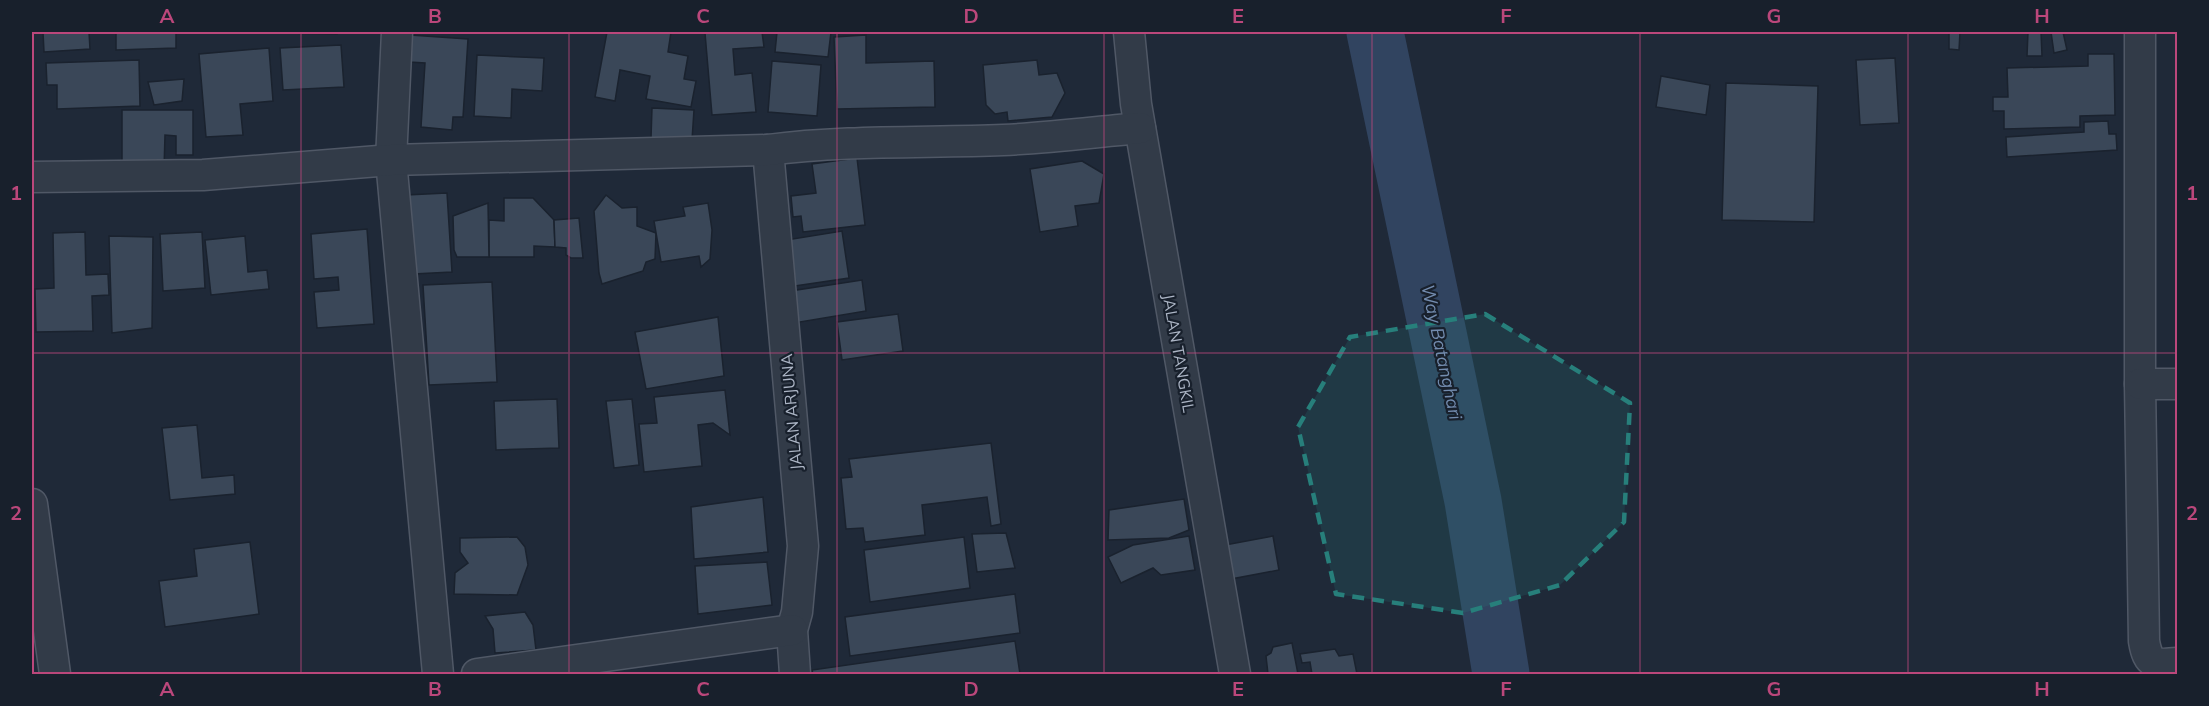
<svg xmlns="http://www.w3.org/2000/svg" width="2209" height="706" font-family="Mulish,sans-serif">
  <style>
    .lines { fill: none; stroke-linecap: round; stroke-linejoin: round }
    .river { stroke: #314460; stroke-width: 57 }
    .building { fill: #3a4758; stroke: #1a222e; stroke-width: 1.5 }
    .minor-casing { stroke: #505866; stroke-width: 33 }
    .minor { stroke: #323b48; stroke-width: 30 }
    .marked { fill: #277f7b; fill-opacity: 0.2; stroke: #277f7b; stroke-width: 4.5; stroke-dasharray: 12 8; stroke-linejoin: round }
    .grid { fill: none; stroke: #bb477b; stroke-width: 1.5; stroke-opacity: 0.55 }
    .labels { text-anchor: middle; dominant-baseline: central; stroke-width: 4.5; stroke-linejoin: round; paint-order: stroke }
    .street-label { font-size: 16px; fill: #acb5c5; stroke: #18202c }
    .water-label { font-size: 18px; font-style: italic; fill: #738caf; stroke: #18202c }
    .neatline { fill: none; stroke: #bb477b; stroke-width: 2 }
    .grid-label { font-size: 20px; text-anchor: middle; font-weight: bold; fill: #bb477b }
  </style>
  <rect width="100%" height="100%" fill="#1f2938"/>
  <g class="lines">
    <polyline class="river" points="1375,32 1473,501 1501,674"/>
  </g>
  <g class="building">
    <polygon points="43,32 89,32 90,49 44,52"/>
    <polygon points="116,32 176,32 176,48 116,50"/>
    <polygon points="283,32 337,32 337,34 283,33"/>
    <polygon points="607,32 671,32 668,52 688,56 684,79 696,81 691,107 646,99 650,76 620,70 615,101 595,97"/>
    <polygon points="720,32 762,32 764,47 733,49 735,75 752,73 756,112 712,115 705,33"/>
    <polygon points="777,32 831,32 828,57 775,52"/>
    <polygon points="1949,32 1960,32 1959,50 1949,49"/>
    <polygon points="2028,32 2041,32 2042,56 2027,56"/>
    <polygon points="2051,32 2063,32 2067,50 2054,53"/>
    <polygon points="410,35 468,39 463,117 453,117 452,130 421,127 425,63 409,62"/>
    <polygon points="866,35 866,63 934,61 935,107 837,109 834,37"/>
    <polygon points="341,45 344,87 283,90 280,48"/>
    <polygon points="269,48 273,101 240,104 243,135 206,137 199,54"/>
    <polygon points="2088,54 2114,54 2115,115 2080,116 2080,127 2004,129 2004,111 1993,111 1993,97 2008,97 2007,68 2088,66"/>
    <polygon points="477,55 544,58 542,91 512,89 511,118 474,116"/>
    <polygon points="1895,58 1899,123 1860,125 1856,60"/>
    <polygon points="139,60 140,106 57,109 57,85 47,85 46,63"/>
    <polygon points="1037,60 1039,75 1057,73 1065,93 1052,117 1008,121 1007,112 995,114 986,105 983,65"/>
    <polygon points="772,61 821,65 817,116 768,112"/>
    <polygon points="1661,76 1710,85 1706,115 1656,107"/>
    <polygon points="184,79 182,101 154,105 148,82"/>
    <polygon points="1726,83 1818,86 1814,222 1722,220"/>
    <polygon points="652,108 694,110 692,140 651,138"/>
    <polygon points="122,110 193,110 193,155 176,155 176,136 165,135 164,170 122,170"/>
    <polygon points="2108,121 2109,134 2116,134 2117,150 2007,157 2006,137 2084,132 2084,122"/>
    <polygon points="857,158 865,225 803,232 801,216 793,217 791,196 816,193 812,164"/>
    <polygon points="1082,161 1104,174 1099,203 1075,206 1078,226 1040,232 1030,169"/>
    <polygon points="447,193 452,272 413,274 406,195"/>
    <polygon points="606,195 622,208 637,207 637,226 656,233 655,259 646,262 643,271 602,284 599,273 594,211"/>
    <polygon points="504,198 533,198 554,220 555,247 534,246 534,257 489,257 489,220 504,221"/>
    <polygon points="488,203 489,257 457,257 454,250 453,216"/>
    <polygon points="708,203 712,230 710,259 701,267 699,256 661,262 654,221 685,216 683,207"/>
    <polygon points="579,218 583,258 571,258 566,255 566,248 555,247 554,220"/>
    <polygon points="367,229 374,324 317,328 314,292 339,290 338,277 314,279 311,234"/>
    <polygon points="842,231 849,278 788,287 780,241"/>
    <polygon points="85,232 86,275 108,274 109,295 92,296 93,331 36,332 35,289 54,288 53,233"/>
    <polygon points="202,232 205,288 163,291 160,234"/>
    <polygon points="109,236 153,237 152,328 112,333"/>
    <polygon points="245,236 248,272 267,270 269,289 211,295 205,240"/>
    <polygon points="862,280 866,311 788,324 784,292"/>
    <polygon points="492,282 497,382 429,385 423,285"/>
    <polygon points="898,314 903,351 842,360 837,322"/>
    <polygon points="718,317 724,376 646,389 635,332"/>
    <polygon points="725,390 730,435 713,423 698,425 702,466 644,472 639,424 657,423 654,397"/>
    <polygon points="557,399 559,448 496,450 494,401"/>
    <polygon points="632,399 639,465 614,468 606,401"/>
    <polygon points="197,425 202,478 234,475 235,494 170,500 162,428"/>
    <polygon points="991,443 1001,524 991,526 987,497 922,505 925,535 865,542 863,528 846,529 841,478 852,477 849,459"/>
    <polygon points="763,497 768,552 694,559 691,507"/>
    <polygon points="1184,499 1189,530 1169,538 1108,540 1109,510"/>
    <polygon points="1006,533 1015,568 977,572 972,534"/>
    <polygon points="1189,536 1195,570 1161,575 1153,568 1121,583 1108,557 1133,545"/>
    <polygon points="1273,536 1279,570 1231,579 1225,545"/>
    <polygon points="517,537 525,547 528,565 517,595 454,594 455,573 468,563 460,552 460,538"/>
    <polygon points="964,537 970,588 870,602 864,550"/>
    <polygon points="250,542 259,614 165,627 159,581 197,576 194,549"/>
    <polygon points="767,562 772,605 698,614 695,566"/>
    <polygon points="1015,594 1020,633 850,656 845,617"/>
    <polygon points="525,612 533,625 536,650 495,653 493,629 485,616"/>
    <polygon points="1015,641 1020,674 813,674 812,670"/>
    <polygon points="1292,643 1298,674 1268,674 1266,656 1271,653 1273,647"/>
    <polygon points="1335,649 1339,656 1353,654 1357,674 1312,674 1310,662 1302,663 1300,654"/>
  </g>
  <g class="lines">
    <defs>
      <g id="minor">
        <polyline points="397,32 391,160 438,674"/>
        <polyline points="1129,32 1136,104 1235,674"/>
        <path d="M2140,32V384L2144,641C2148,665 2155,665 2178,663"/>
        <polyline points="768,150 803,546 797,612 792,630 795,674"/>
        <path d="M32,177L203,175L391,160L768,150C846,140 924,143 1003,140C1048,138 1095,132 1140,128"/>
        <polyline points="2140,384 2178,384"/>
        <polyline points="32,504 55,674"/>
        <polyline points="477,674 792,630"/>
      </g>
    </defs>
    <use href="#minor" class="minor-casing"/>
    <use href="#minor" class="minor"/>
  </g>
  <path class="marked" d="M1485,314L1630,403L1624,522L1560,585L1463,613L1336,594L1298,427L1350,337Z"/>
  <path class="grid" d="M301,32V674M569,32V674M837,32V674M1104,32V674M1372,32V674M1640,32V674M1908,32V674M32,353H2178"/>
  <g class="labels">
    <g class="street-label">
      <text transform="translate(1179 353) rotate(80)">JALAN TANGKIL</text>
      <text transform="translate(791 412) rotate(-95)">JALAN ARJUNA</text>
    </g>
    <g class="water-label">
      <text transform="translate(1442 352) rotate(78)">Way Batanghari</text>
    </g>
  </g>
  <rect width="2209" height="706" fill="none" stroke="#18202c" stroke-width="66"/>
  <rect x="33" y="33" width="2143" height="640" class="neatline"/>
  <g class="grid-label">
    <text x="167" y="23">A</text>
    <text x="435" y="23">B</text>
    <text x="703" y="23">C</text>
    <text x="971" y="23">D</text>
    <text x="1238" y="23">E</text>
    <text x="1506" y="23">F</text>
    <text x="1774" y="23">G</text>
    <text x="2042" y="23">H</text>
    <text x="16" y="200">1</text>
    <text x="2192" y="200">1</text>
    <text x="16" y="520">2</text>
    <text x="2192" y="520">2</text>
    <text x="167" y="696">A</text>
    <text x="435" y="696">B</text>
    <text x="703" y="696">C</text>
    <text x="971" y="696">D</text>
    <text x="1238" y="696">E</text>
    <text x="1506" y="696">F</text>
    <text x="1774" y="696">G</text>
    <text x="2042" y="696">H</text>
  </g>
</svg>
